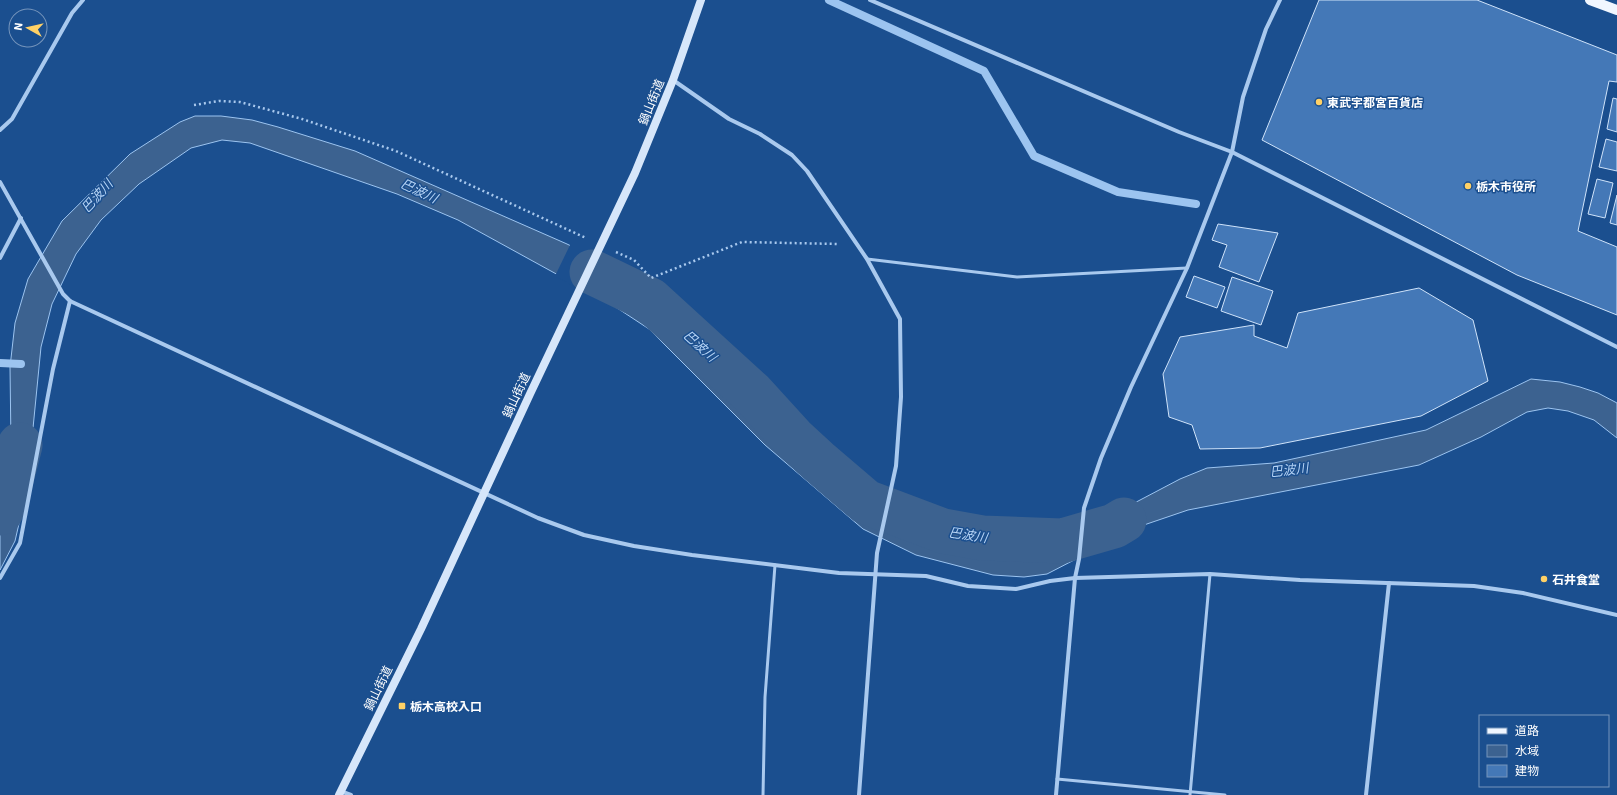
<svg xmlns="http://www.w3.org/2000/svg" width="1617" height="795" font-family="'IBM Plex Sans','Noto Sans JP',sans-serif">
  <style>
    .water { fill: #3c6290; stroke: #9cc4f0 }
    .pier { fill: #1b4f8f }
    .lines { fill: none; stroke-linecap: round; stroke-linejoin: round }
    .stream { stroke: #9cc4f0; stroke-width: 8 }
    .river { stroke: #3c6290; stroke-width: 45 }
    .building { fill: #4478b7; stroke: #cfe3fa }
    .path { stroke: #a9c9ee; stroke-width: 2.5; stroke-dasharray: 2 3; stroke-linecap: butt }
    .lane { stroke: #a9c9ee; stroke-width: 3 }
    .street { stroke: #a9c9ee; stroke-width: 4 }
    .secondary { stroke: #d6e6fa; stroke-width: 8 }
    .primary { stroke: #f0f6ff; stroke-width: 10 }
    .poi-dot { fill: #ffd166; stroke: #1b4f8f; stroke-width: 1.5 }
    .labels { text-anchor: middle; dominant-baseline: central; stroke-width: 3; stroke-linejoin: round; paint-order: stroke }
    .street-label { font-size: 12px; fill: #fff; stroke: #1b4f8f }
    .poi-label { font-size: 12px; font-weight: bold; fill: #fff; stroke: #1b4f8f; text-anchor: start }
    .water-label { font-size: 13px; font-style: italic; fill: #b5d3f5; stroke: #1b4f8f }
  </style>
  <rect width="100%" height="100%" fill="#1b4f8f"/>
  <polygon class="water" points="195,116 221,116 252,120 278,127 355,151 567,244 632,276 650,302 694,339 766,407 777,424 873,507 907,527 980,549 1026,556 1047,549 1180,479 1207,468 1274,463 1426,430 1531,379 1560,382 1580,387 1598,393 1617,403 1617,438 1594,420 1568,411 1548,408 1527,412 1481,437 1419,465 1188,510 1138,527 1047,574 1024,577 993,575 916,555 863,529 765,445 649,329 611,304 458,220 397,194 250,143 222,140 191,148 139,184 101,220 76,254 52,304 41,347 27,489 15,541 0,570 0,521 4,513 11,445 10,367 15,323 28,279 62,221 130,154 180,122"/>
  <polygon class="pier" points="571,243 621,268 605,303 555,276"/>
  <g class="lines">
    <g class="stream">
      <polyline points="829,0 984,71 1034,156 1118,192 1196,204"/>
      <polyline points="0,363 21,364"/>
    </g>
    <g class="river">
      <polyline points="592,272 650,300 752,393 793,438 818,461 866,502 943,531 982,538 1062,541 1114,526 1124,520"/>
      <polyline points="0,513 5,503 20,445"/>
    </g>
  </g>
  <g class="building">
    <polygon points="1319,0 1477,0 1617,55 1617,82 1609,81 1578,231 1617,247 1617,315 1517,275 1262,140"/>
    <polygon points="1613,98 1617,99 1617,132 1607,129"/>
    <polygon points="1606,139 1617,142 1617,171 1599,167"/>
    <polygon points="1597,179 1613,183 1605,218 1588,214"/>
    <polygon points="1617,195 1617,225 1610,223"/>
    <polygon points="1218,224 1278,233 1259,282 1219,267 1227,245 1212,240"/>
    <polygon points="1194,276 1225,287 1217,308 1186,297"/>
    <polygon points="1232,277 1273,291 1261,325 1221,311"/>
    <polygon points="1419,288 1473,320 1488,381 1421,416 1260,448 1200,449 1192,425 1169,417 1163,374 1180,337 1254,325 1254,336 1287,348 1298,313"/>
  </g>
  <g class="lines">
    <g class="path">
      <polyline points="194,105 219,101 240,102 302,119 396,151 586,238"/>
      <polyline points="616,252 634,260 651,278 742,242 839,244"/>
    </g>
    <g class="lane">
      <polyline points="867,259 1017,277 1187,268"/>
      <polyline points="1057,779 1225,795"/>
      <polyline points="763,795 765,697 775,565"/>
      <polyline points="1190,795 1210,574"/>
    </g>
    <g class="street">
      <polyline points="870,0 1179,132 1232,152 1617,347"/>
      <polyline points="673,80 729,119 760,134 792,155 807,171 867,259 900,319 901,397 896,466 877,553 859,795"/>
      <polyline points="0,130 12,119 72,13 83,0"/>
      <polyline points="0,182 63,294 70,301 538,518 584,535 634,546 692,555 839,573 926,576 968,586 1016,589 1050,581 1075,578 1210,574 1300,580 1474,586 1523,593 1617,615"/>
      <polyline points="0,258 21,218"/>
      <polyline points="0,578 20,543 53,369 70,301"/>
      <polyline points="340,791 351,795"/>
      <polyline points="1056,795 1075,578 1079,559 1084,508 1101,458 1131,387 1187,268 1232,152 1243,97 1266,29 1280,0"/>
      <polyline points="1366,795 1389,583"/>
    </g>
    <polyline class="secondary" points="339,795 421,629 530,394 635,173 673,80 701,0"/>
    <polyline class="primary" points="1590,0 1617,10"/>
  </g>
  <g class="poi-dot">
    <circle cx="1319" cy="102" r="4"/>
    <circle cx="1468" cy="186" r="4"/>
    <circle cx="1544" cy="579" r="4"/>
    <rect x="398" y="702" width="8" height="8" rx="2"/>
  </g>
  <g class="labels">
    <g class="street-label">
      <text transform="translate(651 102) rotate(-68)">鍋山街道</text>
      <text transform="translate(516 395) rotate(-65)">鍋山街道</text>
      <text transform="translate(378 688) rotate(-64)">鍋山街道</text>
    </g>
    <g class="poi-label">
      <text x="1327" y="102">東武宇都宮百貨店</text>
      <text x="1476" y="186">栃木市役所</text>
      <text x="1552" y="579">石井食堂</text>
      <text x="410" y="706">栃木高校入口</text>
    </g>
    <g class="water-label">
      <text transform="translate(419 191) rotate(25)">巴波川</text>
      <text transform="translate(97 196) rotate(-48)">巴波川</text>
      <text transform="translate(700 346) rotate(42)">巴波川</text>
      <text transform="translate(1289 470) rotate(-7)">巴波川</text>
      <text transform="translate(968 535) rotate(9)">巴波川</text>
    </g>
  </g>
  <rect x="1479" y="715" width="130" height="72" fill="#1b4f8f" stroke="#7695bc"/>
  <rect x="1487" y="728" width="20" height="6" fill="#f0f6ff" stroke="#7695bc"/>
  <text x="1515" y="735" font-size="12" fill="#ffffff">道路</text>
  <rect x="1487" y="745" width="20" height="12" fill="#3c6290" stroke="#7695bc"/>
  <text x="1515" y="755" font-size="12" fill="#ffffff">水域</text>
  <rect x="1487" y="765" width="20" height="12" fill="#4478b7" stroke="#7695bc"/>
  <text x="1515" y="775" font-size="12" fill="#ffffff">建物</text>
  <g transform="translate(28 28) rotate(278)"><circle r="19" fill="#1b4f8f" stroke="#7695bc"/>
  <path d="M0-3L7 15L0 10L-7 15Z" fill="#ffd166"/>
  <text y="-6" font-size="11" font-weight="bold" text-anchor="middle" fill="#ffffff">N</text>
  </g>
</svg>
